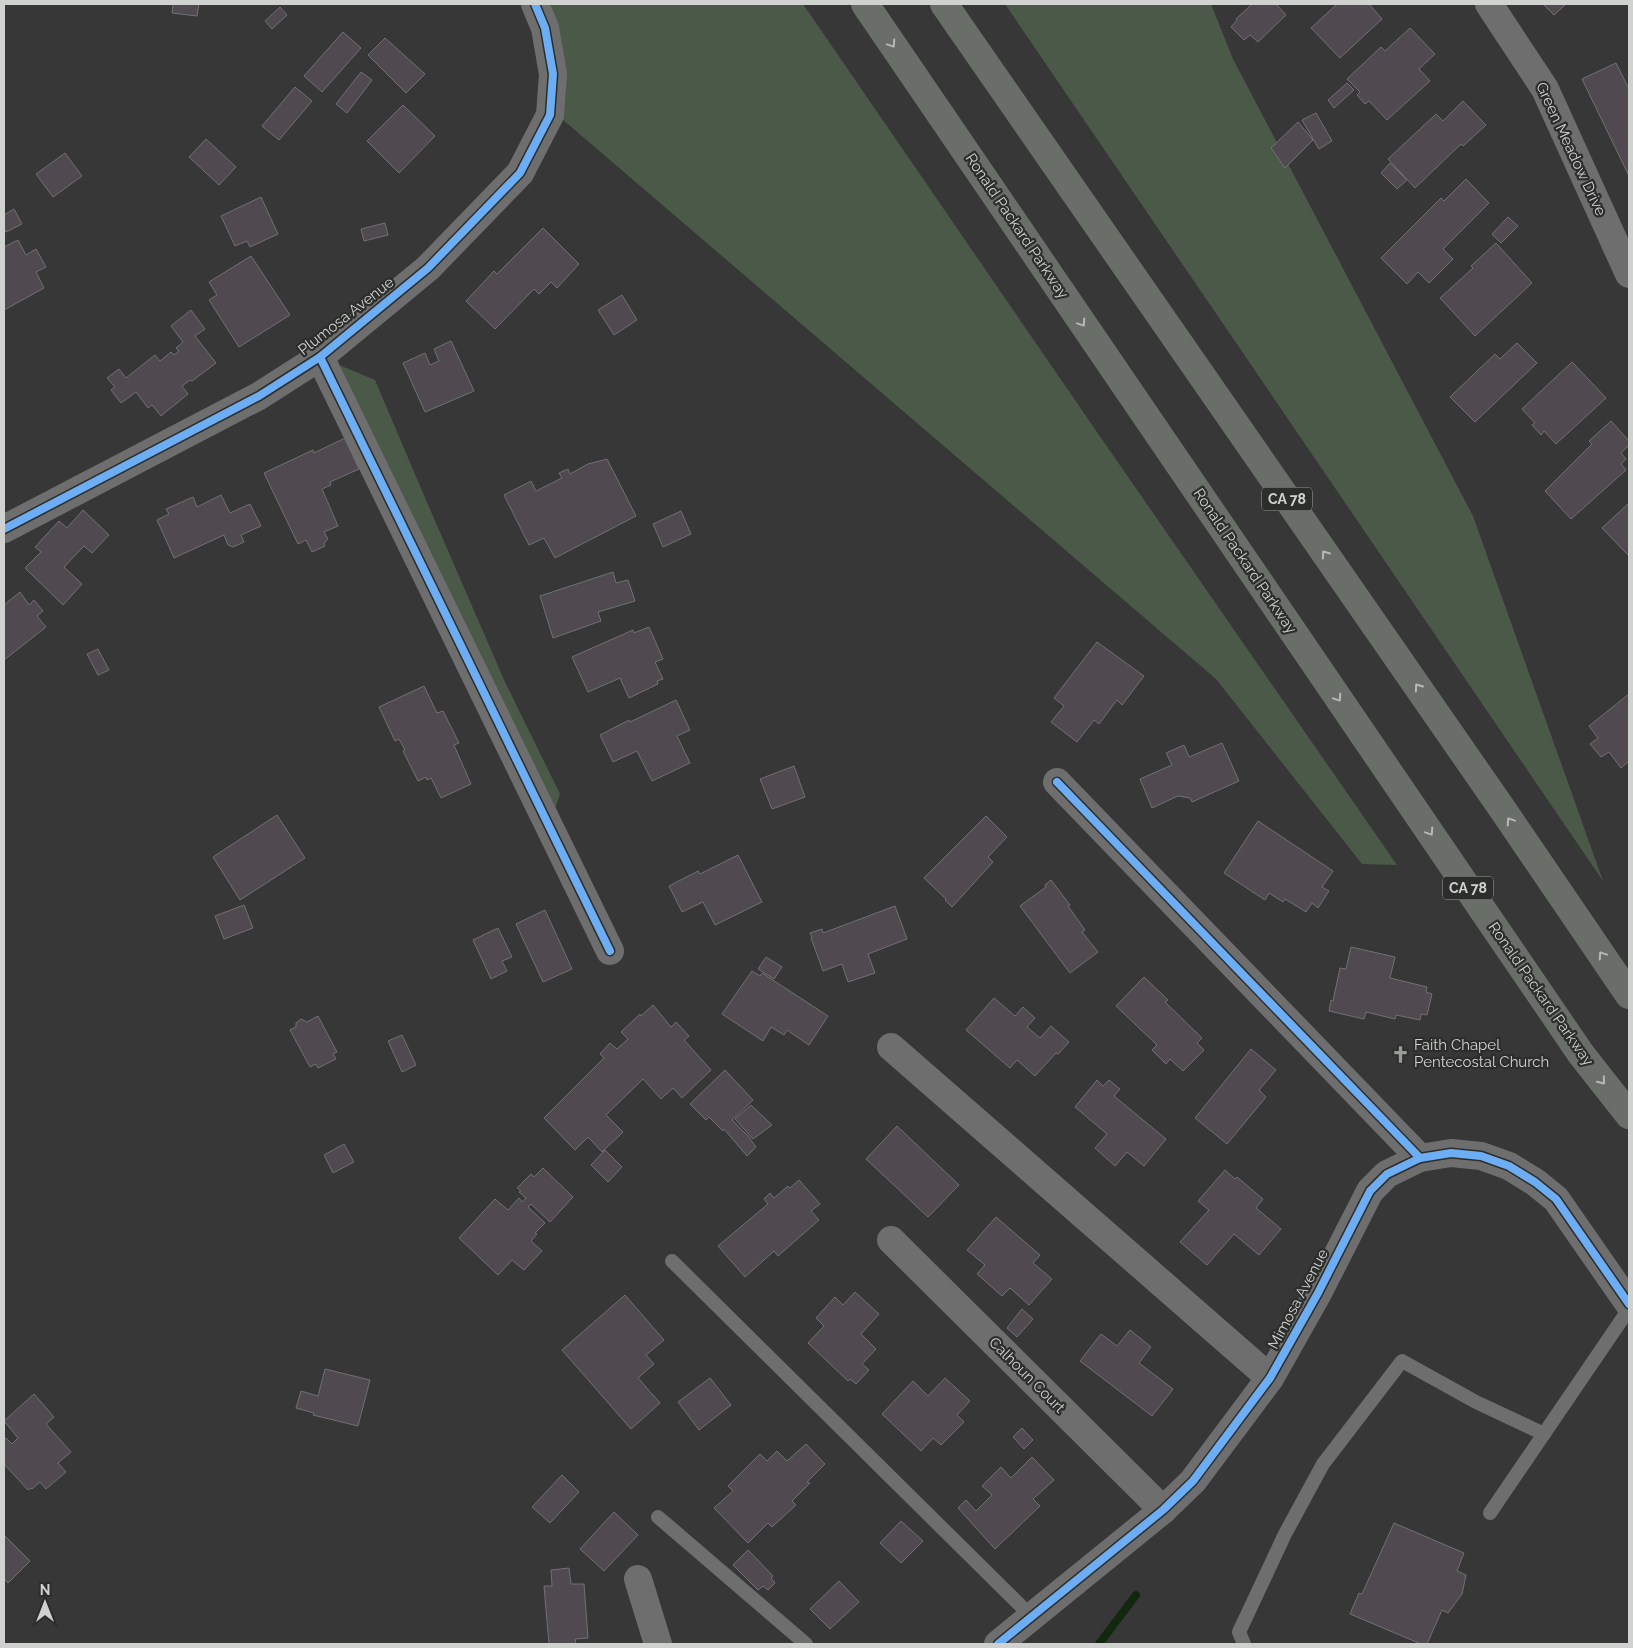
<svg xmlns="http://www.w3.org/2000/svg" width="1633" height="1648" font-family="Raleway,sans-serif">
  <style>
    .green { fill: #4b5948 }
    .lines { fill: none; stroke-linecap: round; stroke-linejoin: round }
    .stream { stroke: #11280e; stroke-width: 8 }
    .building { fill: #504a50; stroke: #717171 }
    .lane { stroke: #6d6e6d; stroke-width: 14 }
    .street { stroke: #6d6e6d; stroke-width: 28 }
    .highway { stroke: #696e69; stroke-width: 28 }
    .cycleway-casing { stroke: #2c2e2c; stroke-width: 11 }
    .cycleway { stroke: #6dadf4; stroke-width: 8 }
    .oneway { stroke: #b6b9b6 }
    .labels { text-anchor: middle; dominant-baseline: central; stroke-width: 4.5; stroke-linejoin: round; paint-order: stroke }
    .shield { fill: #2c2e2c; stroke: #9fa19f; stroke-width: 1 }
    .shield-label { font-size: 14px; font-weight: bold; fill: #d0d2d0 }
    .street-label { font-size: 15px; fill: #d0d2d0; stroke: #2c2e2c }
    .poi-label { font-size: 15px; fill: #d0d2d0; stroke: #2c2e2c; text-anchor: start }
  </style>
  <rect width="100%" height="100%" fill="#373737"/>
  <g class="green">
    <polygon points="549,4 803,4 1099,435 1397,865 1362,864 1216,679 562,119"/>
    <polygon points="1005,4 1211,4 1233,59 1473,516 1603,881"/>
    <polygon points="327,360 375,380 426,500 505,682 560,794 552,818"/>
  </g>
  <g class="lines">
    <polyline class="stream" points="1099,1644 1136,1595"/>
  </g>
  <g class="building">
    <polygon points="173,4 199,4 197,16 172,13"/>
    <polygon points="1252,4 1276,4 1286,15 1258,42 1250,35 1244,40 1231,27 1237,20 1236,19"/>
    <polygon points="1335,4 1369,4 1382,19 1340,58 1311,28 1336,5"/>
    <polygon points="1543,4 1566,4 1554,15"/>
    <polygon points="280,7 287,15 272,29 265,21"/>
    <polygon points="1410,28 1435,54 1419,69 1430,81 1387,120 1369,101 1365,104 1357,95 1360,92 1347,79 1381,47 1385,51"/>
    <polygon points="343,32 361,48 322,92 304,76"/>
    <polygon points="385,38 425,74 406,93 368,55"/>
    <polygon points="1616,63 1629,89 1629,176 1582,79"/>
    <polygon points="361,72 372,80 347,113 336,104"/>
    <polygon points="1347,83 1354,90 1334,108 1328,100"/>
    <polygon points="295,87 312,101 279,140 262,126"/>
    <polygon points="1463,101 1486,125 1463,146 1461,144 1415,188 1388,159 1436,114 1443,121"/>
    <polygon points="403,105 435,136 399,173 367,141"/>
    <polygon points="1316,113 1332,141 1319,149 1302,120"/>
    <polygon points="1298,122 1313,140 1285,168 1271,148"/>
    <polygon points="206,139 236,167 219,185 189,157"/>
    <polygon points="65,153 82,176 53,197 36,174"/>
    <polygon points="1390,163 1407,180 1397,189 1381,173"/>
    <polygon points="1466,179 1489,203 1443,249 1453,259 1429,283 1418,272 1407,284 1381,258 1441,198 1444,201"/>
    <polygon points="261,197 278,234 250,247 247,241 235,246 221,216"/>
    <polygon points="14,209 22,224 6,232 4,228 4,215"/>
    <polygon points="1508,217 1518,226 1501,243 1492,234"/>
    <polygon points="385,223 388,235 364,241 361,229"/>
    <polygon points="543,228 579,264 557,288 551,282 539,294 534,289 495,329 466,301 494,271 497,274"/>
    <polygon points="18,240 26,255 36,249 46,267 36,272 44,288 4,310 4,247"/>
    <polygon points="1496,243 1532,283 1475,336 1440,298 1473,268 1471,266"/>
    <polygon points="251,256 290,315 239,347 209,300 217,295 209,282"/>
    <polygon points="622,295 637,320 614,335 598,310"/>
    <polygon points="191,310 205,329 195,336 216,363 192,381 190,380 182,386 188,394 161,416 152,405 148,408 136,392 121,403 111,390 115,387 107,378 119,369 126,378 155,355 160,361 171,352 174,355 179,351 176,348 183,342 171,326"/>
    <polygon points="451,341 474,391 425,412 403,363 425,353 430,365 439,361 434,349"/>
    <polygon points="1517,343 1537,363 1475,422 1450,397 1495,354 1500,359"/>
    <polygon points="1572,362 1606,398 1556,444 1544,431 1541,435 1532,425 1535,423 1522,409"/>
    <polygon points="1611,421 1629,441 1629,445 1621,453 1626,459 1621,464 1626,470 1571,519 1545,491 1592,444 1589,441"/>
    <polygon points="345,438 359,469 330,482 331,485 322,489 338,526 324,532 328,539 324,543 325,546 312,552 306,540 298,544 264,473 313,450 314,453"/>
    <polygon points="607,459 636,516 555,558 544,538 529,545 504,495 531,481 536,491 562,478 559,473 568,469 570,474 588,464"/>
    <polygon points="221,495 230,513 250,504 261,526 241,535 244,542 233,547 228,545 224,535 174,558 157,520 169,514 166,509 193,497 197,507"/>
    <polygon points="1629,503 1629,556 1602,528"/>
    <polygon points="83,510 109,535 92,553 84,546 64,567 82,584 63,605 25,568 41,552 35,547 59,521 67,528"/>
    <polygon points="681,511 691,534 663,547 653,524"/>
    <polygon points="613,572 616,583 628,580 635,601 598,612 601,621 553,638 540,596"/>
    <polygon points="20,592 29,605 34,600 43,611 37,616 46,627 4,660 4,605"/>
    <polygon points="649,627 663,659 655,662 663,679 657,681 658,684 629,698 620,678 588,692 572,657 633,630 634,633"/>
    <polygon points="1097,642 1144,676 1122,705 1117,700 1099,724 1094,720 1077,742 1051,722 1064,706 1054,698"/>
    <polygon points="98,649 109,670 98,675 87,654"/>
    <polygon points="424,686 437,713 443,711 459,743 454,745 471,784 441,798 431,778 427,780 426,777 418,781 403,751 405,750 399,739 395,741 379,707"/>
    <polygon points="1629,694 1629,761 1621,768 1609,752 1601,757 1590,744 1598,738 1589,726"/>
    <polygon points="676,700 690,730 677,736 690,763 652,781 637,751 613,762 600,735 629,720 630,722"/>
    <polygon points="1222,743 1239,781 1192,802 1190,798 1178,796 1152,808 1140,779 1172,765 1166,753 1184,745 1189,757"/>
    <polygon points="794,766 805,797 772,809 760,779"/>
    <polygon points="277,815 305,858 240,900 213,857"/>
    <polygon points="986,816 1007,837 988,857 993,862 952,907 945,900 946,899 924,878"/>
    <polygon points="1258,821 1333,871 1322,887 1329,891 1318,908 1312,903 1306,912 1285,899 1283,902 1269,893 1265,900 1224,873"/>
    <polygon points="738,855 762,902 715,925 703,902 682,912 669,886 698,871 700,874"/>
    <polygon points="1051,880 1070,905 1068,906 1085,930 1082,932 1098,952 1070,973 1020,906 1046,887 1045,885"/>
    <polygon points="244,905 253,928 224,939 215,916"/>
    <polygon points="895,906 907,939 868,954 875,973 848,982 842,964 823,971 811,938 812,938 810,933 822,929 823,933"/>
    <polygon points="545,910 572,969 543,982 516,924"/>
    <polygon points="498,928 512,957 502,961 507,971 491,979 473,940"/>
    <polygon points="1351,947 1395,957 1390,978 1427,987 1426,992 1432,994 1427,1015 1421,1014 1420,1020 1396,1015 1395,1019 1366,1012 1364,1019 1329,1011 1331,1000 1333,1001 1340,968 1346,969"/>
    <polygon points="766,957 782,967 774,979 758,969"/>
    <polygon points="752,971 760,976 762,973 828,1016 809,1045 787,1030 784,1035 771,1027 763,1041 722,1014"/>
    <polygon points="1144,977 1168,1000 1165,1002 1202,1038 1197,1043 1204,1050 1183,1071 1170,1059 1166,1064 1152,1050 1157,1045 1116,1006"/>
    <polygon points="994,998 1015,1016 1023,1007 1035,1018 1027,1027 1040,1038 1051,1026 1069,1042 1058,1054 1056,1053 1035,1076 1017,1060 1010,1068 966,1030"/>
    <polygon points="653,1005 671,1027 676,1022 689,1036 684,1040 711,1070 682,1098 673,1088 661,1099 643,1079 606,1115 623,1132 602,1152 588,1137 575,1150 544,1118 604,1058 600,1054 610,1043 617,1049 628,1039 621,1032 640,1014 641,1016"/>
    <polygon points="318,1016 337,1052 333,1054 336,1059 318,1068 316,1064 310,1067 290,1030 296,1027 296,1023 301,1019 307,1022"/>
    <polygon points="402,1035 416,1065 402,1072 388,1041"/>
    <polygon points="1251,1049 1276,1070 1259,1090 1266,1097 1227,1144 1195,1118"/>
    <polygon points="725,1070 753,1100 732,1120 748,1136 756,1147 747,1156 724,1129 723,1131 709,1117 706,1120 690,1104"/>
    <polygon points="1097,1080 1103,1086 1109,1080 1120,1089 1114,1096 1166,1139 1144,1166 1127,1152 1115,1166 1095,1148 1107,1134 1075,1107"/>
    <polygon points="751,1105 772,1125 753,1139 735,1119"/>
    <polygon points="897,1126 959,1185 928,1217 866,1159"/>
    <polygon points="344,1144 354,1162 333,1173 324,1155"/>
    <polygon points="605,1150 622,1167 608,1182 591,1165"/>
    <polygon points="543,1168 573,1197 550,1222 531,1204 528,1207 545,1223 535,1233 537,1234 531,1241 542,1251 524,1270 512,1260 498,1275 459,1238 495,1199 508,1210 519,1198 522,1202 526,1198 519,1192 521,1191 517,1188 531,1174 534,1177"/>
    <polygon points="1225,1170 1235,1179 1237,1177 1263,1199 1256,1208 1281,1229 1259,1255 1234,1234 1207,1265 1180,1242 1209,1210 1198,1201"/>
    <polygon points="799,1180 820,1204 811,1211 819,1220 778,1256 774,1251 745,1277 718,1246 768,1204 764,1199 770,1193 774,1198 788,1186 790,1188"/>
    <polygon points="996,1217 1040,1255 1033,1263 1052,1279 1029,1305 1010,1288 1002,1296 977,1274 985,1265 967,1250"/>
    <polygon points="855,1292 879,1314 861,1334 876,1349 862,1364 869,1370 856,1384 850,1379 848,1381 808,1343 824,1326 816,1318 835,1297 843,1305"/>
    <polygon points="625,1295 664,1340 646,1355 654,1364 638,1378 660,1403 631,1429 562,1350"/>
    <polygon points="1022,1309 1033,1319 1017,1337 1007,1328"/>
    <polygon points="1130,1330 1151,1347 1139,1363 1173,1389 1152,1416 1080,1361 1101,1334 1117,1346"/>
    <polygon points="325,1369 370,1380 358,1426 313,1415 314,1413 296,1408 301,1391 318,1396"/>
    <polygon points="710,1378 731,1405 699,1430 678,1402"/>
    <polygon points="945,1378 970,1401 957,1415 964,1422 941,1445 933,1438 921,1451 882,1414 913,1381 928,1396"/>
    <polygon points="34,1394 54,1417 46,1424 71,1452 58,1463 66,1472 46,1489 40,1482 32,1489 31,1488 28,1490 4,1464 4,1440 6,1438 12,1444 18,1438 4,1421"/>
    <polygon points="1022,1428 1033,1440 1024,1449 1013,1437"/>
    <polygon points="806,1444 825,1464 807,1482 810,1483 792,1501 796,1505 772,1527 768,1523 748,1543 714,1508 733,1491 728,1486 760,1454 767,1461 777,1451 787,1461"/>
    <polygon points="1032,1457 1054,1480 1033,1499 1040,1506 995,1549 958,1508 966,1500 976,1511 992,1495 982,1486 1001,1467 1011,1478"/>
    <polygon points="562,1475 579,1492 550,1523 532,1507"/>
    <polygon points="614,1512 638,1535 604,1571 580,1549"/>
    <polygon points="901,1521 923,1541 901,1563 880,1543"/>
    <polygon points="1394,1523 1464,1553 1457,1571 1466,1575 1462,1594 1448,1613 1442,1610 1427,1644 1421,1644 1350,1614 1359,1593 1362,1594"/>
    <polygon points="4,1535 30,1561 8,1583 4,1579"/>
    <polygon points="748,1550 773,1576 771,1578 775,1583 768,1590 763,1586 758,1590 733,1565"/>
    <polygon points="569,1568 571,1584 584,1584 588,1638 575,1639 576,1644 549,1644 544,1586 552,1586 551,1570"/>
    <polygon points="839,1581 859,1602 830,1629 810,1609"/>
  </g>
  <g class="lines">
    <g class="lane">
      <polyline points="672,1261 1032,1617"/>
      <polyline points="1490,1513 1629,1309"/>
      <polyline points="658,1517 806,1644"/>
      <polyline points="1244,1644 1239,1632 1285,1534 1323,1464 1402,1361 1476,1402 1544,1434"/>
    </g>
    <g class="street">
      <polyline points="1489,4 1545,89 1629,274"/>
      <polyline points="320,357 610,951"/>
      <polyline points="4,529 259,396 320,357 428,268 520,173 550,115 553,74 545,28 535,4"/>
      <polyline points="1057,782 1420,1158"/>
      <polyline points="891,1047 1270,1378"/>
      <polyline points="891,1240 1163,1510"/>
      <polyline points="638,1579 658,1644"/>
      <polyline points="998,1644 1163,1510 1193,1481 1270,1378 1318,1293 1370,1191 1387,1174 1420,1158 1451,1153 1481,1156 1509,1166 1535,1182 1556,1199 1629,1304"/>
    </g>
    <g class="highway">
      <polyline points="865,4 1581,1054 1629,1115"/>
      <polyline points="944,4 1503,810 1629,995"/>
    </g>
    <defs>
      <g id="cycleway">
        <polyline points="320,357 610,951"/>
        <polyline points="4,529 259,396 320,357 428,268 520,173 550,115 553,74 545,28 535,4"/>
        <polyline points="1057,782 1420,1158"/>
        <polyline points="998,1644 1163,1510 1193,1481 1270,1378 1318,1293 1370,1191 1387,1174 1420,1158 1451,1153 1481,1156 1509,1166 1535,1182 1556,1199 1629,1304"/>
      </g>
    </defs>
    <use href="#cycleway" class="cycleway-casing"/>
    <use href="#cycleway" class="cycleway"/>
  </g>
  <defs><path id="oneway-chevron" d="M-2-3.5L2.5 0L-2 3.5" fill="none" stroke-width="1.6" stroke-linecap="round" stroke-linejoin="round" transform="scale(1.25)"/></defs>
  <g class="oneway">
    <use href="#oneway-chevron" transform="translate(892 44) rotate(56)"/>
    <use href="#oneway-chevron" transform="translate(1082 323) rotate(56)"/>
    <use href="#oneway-chevron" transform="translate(1325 554) rotate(-125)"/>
    <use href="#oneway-chevron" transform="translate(1418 687) rotate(-125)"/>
    <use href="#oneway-chevron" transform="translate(1338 698) rotate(56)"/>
    <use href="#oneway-chevron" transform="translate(1510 821) rotate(-124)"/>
    <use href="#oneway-chevron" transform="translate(1430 832) rotate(56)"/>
    <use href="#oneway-chevron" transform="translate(1602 955) rotate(-124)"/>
    <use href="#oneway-chevron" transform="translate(1602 1081) rotate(52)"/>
  </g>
  <defs>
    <symbol id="church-bare" viewBox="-9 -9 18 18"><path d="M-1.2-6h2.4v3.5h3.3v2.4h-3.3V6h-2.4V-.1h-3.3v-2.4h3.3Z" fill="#9a9c9a" stroke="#2c2e2c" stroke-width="2.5" paint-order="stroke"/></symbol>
  </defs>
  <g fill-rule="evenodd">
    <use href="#church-bare" x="1388" y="1042" width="25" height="25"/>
  </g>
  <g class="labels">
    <g class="shield">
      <rect x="1262" y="487.5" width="50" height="23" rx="4"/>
      <rect x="1443" y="876.5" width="50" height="23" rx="4"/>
    </g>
    <g class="shield-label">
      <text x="1287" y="499">CA 78</text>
      <text x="1468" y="888">CA 78</text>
    </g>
    <g class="street-label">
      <text transform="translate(1571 149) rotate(65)">Green Meadow Drive</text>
      <text transform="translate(1017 226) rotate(56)">Ronald Packard Parkway</text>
      <text transform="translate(346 316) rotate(-38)">Plumosa Avenue</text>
      <text transform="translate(1245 561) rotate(56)">Ronald Packard Parkway</text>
      <text transform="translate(1541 994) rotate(55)">Ronald Packard Parkway</text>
      <text transform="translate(1298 1299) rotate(-62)">Mimosa Avenue</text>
      <text transform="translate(1027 1375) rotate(45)">Calhoun Court</text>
    </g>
    <g class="poi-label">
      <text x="1414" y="1045">Faith Chapel<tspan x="1414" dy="17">Pentecostal Church</tspan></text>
    </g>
  </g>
  <rect width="1633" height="1648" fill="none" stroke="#d0d2d0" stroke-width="10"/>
  <g transform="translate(45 1603)" stroke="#2c2e2c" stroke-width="4" paint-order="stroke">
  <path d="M0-4L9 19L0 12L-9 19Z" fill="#d0d2d0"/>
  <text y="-8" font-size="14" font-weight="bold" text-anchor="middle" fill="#d0d2d0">N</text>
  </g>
</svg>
